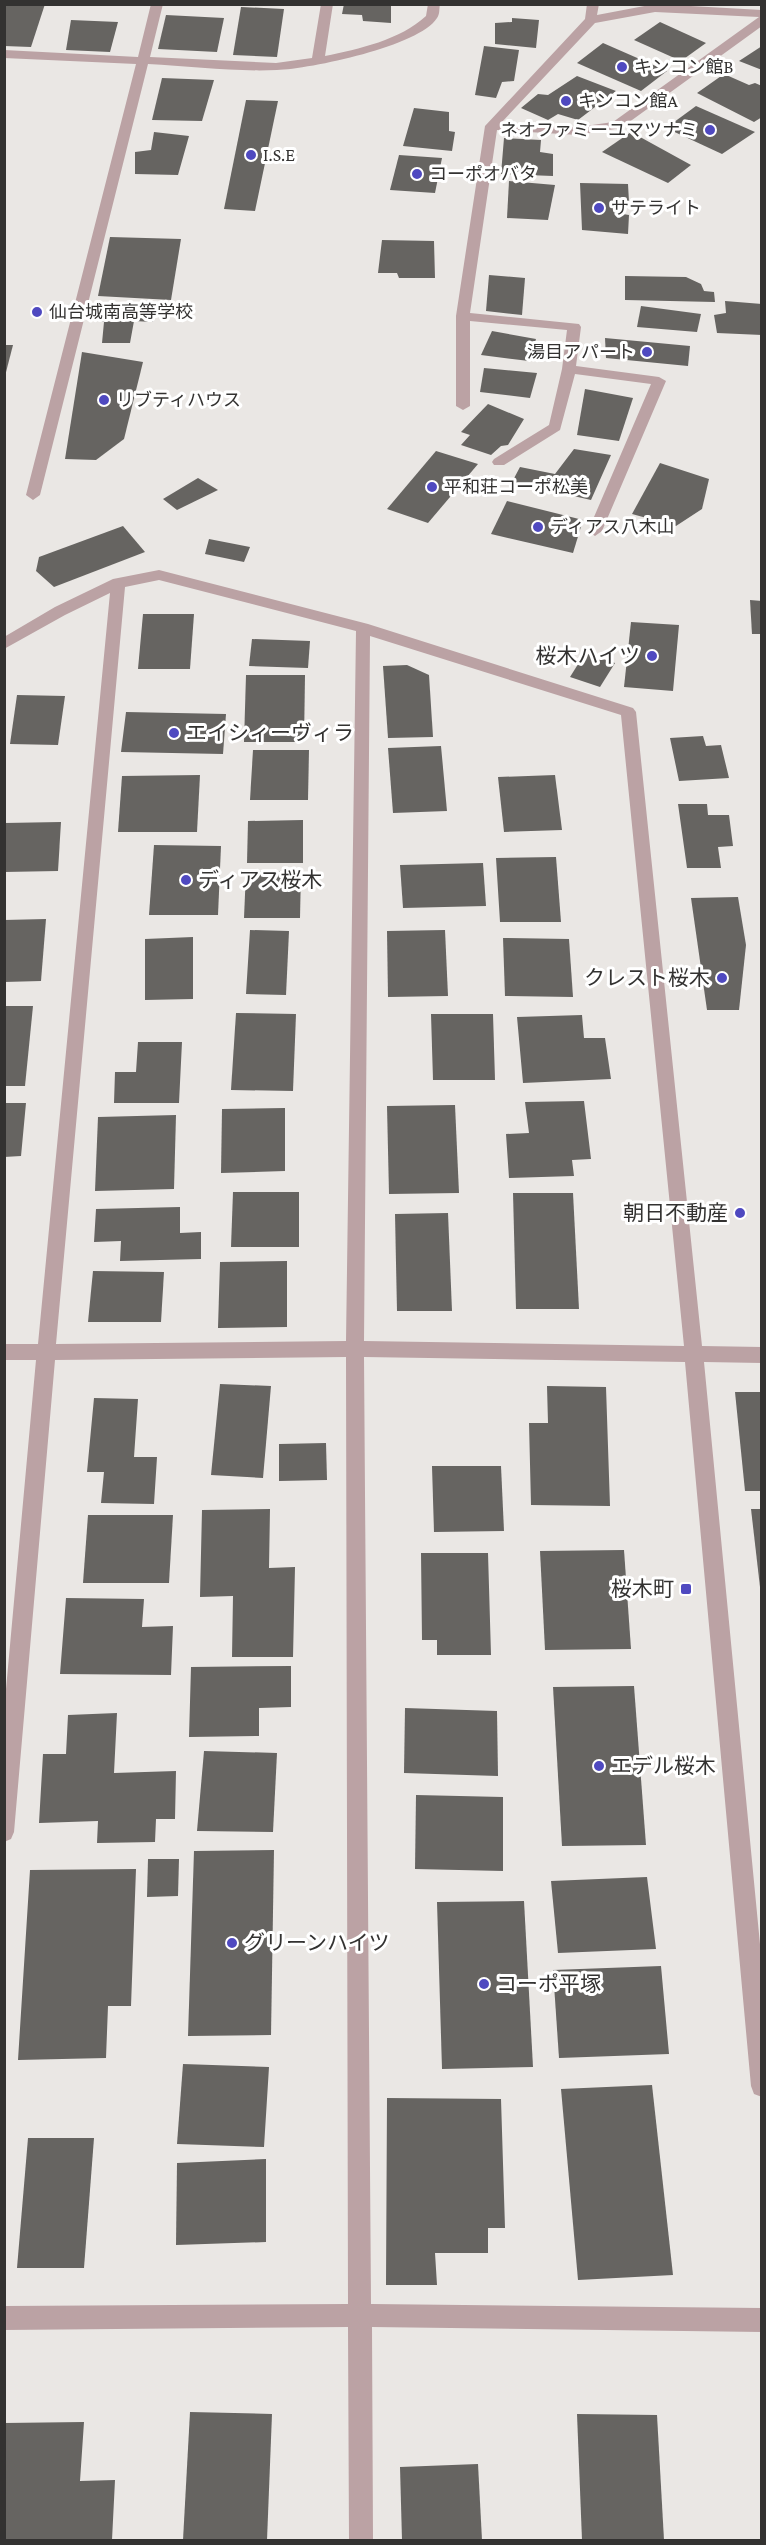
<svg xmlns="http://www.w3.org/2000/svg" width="766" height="2545" font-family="'Crimson Pro','Noto Sans JP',serif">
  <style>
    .building { fill: #666461 }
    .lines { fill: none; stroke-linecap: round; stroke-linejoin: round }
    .minor { fill: #bba2a4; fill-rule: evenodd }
    .poi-dot { fill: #4f49c0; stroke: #fff; stroke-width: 2 }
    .labels { text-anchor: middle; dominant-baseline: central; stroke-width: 6; stroke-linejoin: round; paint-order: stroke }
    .far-poi-label { font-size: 18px; fill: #333231; stroke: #fff; text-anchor: start }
    .poi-label { font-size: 21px; fill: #333231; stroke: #fff; text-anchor: start }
  </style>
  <rect width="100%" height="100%" fill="#eae7e4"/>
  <g class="building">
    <polygon points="4,4 45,4 31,47 4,46"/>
    <polygon points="344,4 391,4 391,23 363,21 362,15 342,14"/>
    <polygon points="241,7 284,9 277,57 233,55"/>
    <polygon points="166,15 224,18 217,52 158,49"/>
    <polygon points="512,18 539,20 536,48 495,44 495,23 512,22"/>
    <polygon points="71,20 118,22 110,52 66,50"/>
    <polygon points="660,22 706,43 681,61 634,40"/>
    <polygon points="603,43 667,71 641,91 577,63"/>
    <polygon points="484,46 519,50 514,81 502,82 496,98 475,95"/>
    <polygon points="762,46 762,70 739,61"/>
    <polygon points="724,74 749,85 755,83 762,86 762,117 754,122 697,93"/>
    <polygon points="577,76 616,91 578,120 558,114 548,120 521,108 538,94 548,95"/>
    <polygon points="162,78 214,80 202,121 152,120"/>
    <polygon points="246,100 278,101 255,211 224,209"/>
    <polygon points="696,106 755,132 722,154 666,128"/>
    <polygon points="414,108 449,112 449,131 455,132 452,151 403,146"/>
    <polygon points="154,132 189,136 178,175 135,174 135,152 151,150"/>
    <polygon points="631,132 691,165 668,183 602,152"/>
    <polygon points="504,138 541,140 540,152 553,154 553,176 501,174"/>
    <polygon points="399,155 442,158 435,193 390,190"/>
    <polygon points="509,181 555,185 548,220 507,218"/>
    <polygon points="580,183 628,184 629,202 617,202 617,213 629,215 628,234 582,230"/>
    <polygon points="110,237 181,239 171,300 98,296"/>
    <polygon points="382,240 434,241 435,278 399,278 397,273 378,273"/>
    <polygon points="489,275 525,278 522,315 486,311"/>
    <polygon points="625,276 686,277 701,284 704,291 714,292 715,302 625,300"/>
    <polygon points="725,301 762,304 762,335 717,333 714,315 726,313"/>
    <polygon points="102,304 154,306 153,322 134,321 130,343 102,343 104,322 96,320"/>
    <polygon points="641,306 701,314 697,332 637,327"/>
    <polygon points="492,331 536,339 529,361 481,355"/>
    <polygon points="605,338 690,346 688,366 606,358"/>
    <polygon points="4,345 13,345 5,376 4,376"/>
    <polygon points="82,352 143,362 124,439 96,460 65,459"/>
    <polygon points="484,368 537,373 530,398 480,392"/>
    <polygon points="585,389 633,398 619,441 577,435"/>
    <polygon points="488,404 524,419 508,445 501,446 491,455 461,445 470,435 461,432"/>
    <polygon points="574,449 611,455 591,500 512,482 520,467 555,474"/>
    <polygon points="436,451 478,464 428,523 387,509"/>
    <polygon points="660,463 709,479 702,509 676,526 632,514"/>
    <polygon points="198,478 218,490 177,510 163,499"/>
    <polygon points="507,501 583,520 573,553 491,534"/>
    <polygon points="123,526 145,552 54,587 36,571 39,557"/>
    <polygon points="209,539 250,547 244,562 205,554"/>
    <polygon points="750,600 762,601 762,634 752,634"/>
    <polygon points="143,614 194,614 190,669 138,669"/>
    <polygon points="631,622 679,625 673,691 624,687"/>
    <polygon points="252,639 310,641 308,668 249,666"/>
    <polygon points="585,653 615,663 600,687 570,677"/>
    <polygon points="407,665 429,675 433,737 388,738 383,666"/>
    <polygon points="246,675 305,675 304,742 244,742"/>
    <polygon points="17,695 65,696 58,745 10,744"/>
    <polygon points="126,712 226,714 223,754 121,752"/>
    <polygon points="703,736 706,746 721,745 729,778 679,781 670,738"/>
    <polygon points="441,746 447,811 393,813 388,748"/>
    <polygon points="253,750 309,750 308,800 250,800"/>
    <polygon points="200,775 197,832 118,832 122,776"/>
    <polygon points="555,775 562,830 504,832 498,777"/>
    <polygon points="678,804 707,804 708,815 729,815 733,846 718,847 721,868 687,868"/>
    <polygon points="303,820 303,863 247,863 248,821"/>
    <polygon points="61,822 58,871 4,872 4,823"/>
    <polygon points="154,845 221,846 218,915 149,915"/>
    <polygon points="556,857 561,922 500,922 496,858"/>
    <polygon points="483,863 486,906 403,908 400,865"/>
    <polygon points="246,871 301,871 300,918 244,918"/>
    <polygon points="738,897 746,945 739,1010 707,1010 691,898"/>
    <polygon points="46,919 41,981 4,982 4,920"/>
    <polygon points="250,930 289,931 286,995 246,994"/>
    <polygon points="445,930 448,996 388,997 387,931"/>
    <polygon points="193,937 193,999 145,1000 145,939"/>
    <polygon points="503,938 569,939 573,997 505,996"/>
    <polygon points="4,1006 33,1006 25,1086 4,1086"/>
    <polygon points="236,1013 296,1014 293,1091 231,1090"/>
    <polygon points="431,1014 493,1014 495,1080 433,1080"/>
    <polygon points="582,1015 584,1038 605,1038 611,1079 523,1083 517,1017"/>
    <polygon points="138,1042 182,1042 179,1103 114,1103 115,1072 136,1072"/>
    <polygon points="584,1101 591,1159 572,1160 574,1176 509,1178 506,1134 529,1133 525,1102"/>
    <polygon points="4,1103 26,1103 21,1156 4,1157"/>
    <polygon points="455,1105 459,1193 389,1194 387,1106"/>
    <polygon points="285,1108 285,1171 221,1173 222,1109"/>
    <polygon points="176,1115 174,1189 95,1191 98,1117"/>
    <polygon points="233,1192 299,1192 299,1247 231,1247"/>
    <polygon points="513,1193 573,1193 579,1309 516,1309"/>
    <polygon points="180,1207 180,1233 201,1232 201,1259 120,1261 121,1241 94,1242 96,1209"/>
    <polygon points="448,1213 452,1311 397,1311 395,1214"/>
    <polygon points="287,1261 287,1327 218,1328 220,1262"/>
    <polygon points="93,1271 164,1272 161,1322 88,1322"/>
    <polygon points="220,1384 271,1386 263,1478 211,1475"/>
    <polygon points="547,1386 606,1387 610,1506 531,1505 529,1423 548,1423"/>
    <polygon points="735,1392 762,1392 762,1491 745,1491"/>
    <polygon points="94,1398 138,1399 134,1457 157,1457 154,1504 101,1503 104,1472 87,1472"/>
    <polygon points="326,1443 327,1480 279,1481 279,1444"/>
    <polygon points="432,1466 501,1466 504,1531 434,1532"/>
    <polygon points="270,1509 269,1568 295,1567 293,1657 232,1657 233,1596 200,1597 202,1510"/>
    <polygon points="751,1509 762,1509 762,1587 760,1587"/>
    <polygon points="88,1515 173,1515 169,1583 83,1583"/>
    <polygon points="624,1550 631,1649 545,1650 540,1551"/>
    <polygon points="421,1553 488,1553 491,1655 437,1655 437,1640 422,1640"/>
    <polygon points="66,1598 144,1599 142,1627 173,1626 171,1675 60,1674"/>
    <polygon points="291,1666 291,1707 259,1708 259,1736 189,1737 191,1667"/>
    <polygon points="634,1686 646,1845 562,1846 553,1687"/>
    <polygon points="405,1708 497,1711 498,1776 404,1773"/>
    <polygon points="117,1713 114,1773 176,1771 175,1819 156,1819 155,1842 97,1843 98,1821 39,1823 43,1754 66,1754 68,1715"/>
    <polygon points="204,1751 277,1753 273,1832 197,1831"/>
    <polygon points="416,1795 503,1797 503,1871 415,1869"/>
    <polygon points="274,1850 271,2035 188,2036 194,1851"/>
    <polygon points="148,1859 179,1859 178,1896 147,1897"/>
    <polygon points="136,1869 131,2006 108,2006 106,2058 18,2060 30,1870"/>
    <polygon points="647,1877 656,1949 558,1953 551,1881"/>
    <polygon points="524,1901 533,2067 442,2069 437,1902"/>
    <polygon points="661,1966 669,2054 559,2058 553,1970"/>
    <polygon points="183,2064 269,2067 264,2147 177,2144"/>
    <polygon points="652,2085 673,2275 578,2280 561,2089"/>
    <polygon points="387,2098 501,2099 505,2228 488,2228 488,2253 435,2253 437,2285 386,2285"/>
    <polygon points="28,2138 94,2138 84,2268 17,2268"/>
    <polygon points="266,2159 266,2242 176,2245 177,2163"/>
    <polygon points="190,2412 272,2414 267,2540 183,2540"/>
    <polygon points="577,2414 657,2415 664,2540 582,2540"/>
    <polygon points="84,2422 80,2481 115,2480 112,2540 4,2540 4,2423"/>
    <polygon points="478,2464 482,2540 402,2540 400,2467"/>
  </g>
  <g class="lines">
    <g class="minor">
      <path d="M151,4H163L150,57L276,63L312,58L321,4H333L325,56C359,49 400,40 426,16L428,4H440C439,9 440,14 437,18C420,46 310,69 277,70C235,72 190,66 148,64L40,495L33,500L26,495L136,64L4,58V50L138,57Z"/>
      <path d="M587,4H599L597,15L655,4L762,10V26L621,128L578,135L497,130L470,313L579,324L581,327L576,366L659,377L666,381L602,531L595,536L588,531L651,384L575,374L560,430L504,465H494L492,462L494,459L549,425L562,369L567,330L470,321V406L463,410L456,406V316L485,126L585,19ZM655,12L759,17L613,122L578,127L501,123L595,23Z"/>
      <path d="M159,570L368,624L633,708L636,712L702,1346L762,1347V1363L704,1362L762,1965V2097L754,2094L751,2086L685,1362L364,1357L371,2304L762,2308V2332L372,2327L373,2540H349L348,2327L4,2330V2306L348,2304L346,1357L55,1360L14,1832L11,1839L4,1842V1711L36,1360H4V1344H38L110,593L65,615L4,649V637L55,607L113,579ZM159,580L356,631L346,1341L56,1344L125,587ZM370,636L621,715L684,1346L364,1341Z"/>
    </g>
  </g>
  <g class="poi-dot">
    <circle cx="622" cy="67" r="6"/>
    <circle cx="566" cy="101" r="6"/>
    <circle cx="710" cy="130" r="6"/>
    <circle cx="251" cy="155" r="6"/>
    <circle cx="417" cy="174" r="6"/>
    <circle cx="599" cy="208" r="6"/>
    <circle cx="37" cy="312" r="6"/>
    <circle cx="647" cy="352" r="6"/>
    <circle cx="104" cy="400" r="6"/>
    <circle cx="432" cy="487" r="6"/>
    <circle cx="538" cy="527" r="6"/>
    <circle cx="652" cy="656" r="6"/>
    <circle cx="174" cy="733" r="6"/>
    <circle cx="186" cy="880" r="6"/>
    <circle cx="722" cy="978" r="6"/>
    <circle cx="740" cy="1213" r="6"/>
    <rect x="680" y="1583" width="12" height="12" rx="3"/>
    <circle cx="599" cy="1766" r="6"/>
    <circle cx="232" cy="1943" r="6"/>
    <circle cx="484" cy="1984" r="6"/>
  </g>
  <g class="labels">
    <g class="far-poi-label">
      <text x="634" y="67">キンコン館B</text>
      <text x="578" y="101">キンコン館A</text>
      <text x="698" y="130" text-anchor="end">ネオファミーユマツナミ</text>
      <text x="263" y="155">I.S.E</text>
      <text x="429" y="174">コーポオバタ</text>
      <text x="611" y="208">サテライト</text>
      <text x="49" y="312">仙台城南高等学校</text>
      <text x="635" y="352" text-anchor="end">湯目アパート</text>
      <text x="116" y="400">リブティハウス</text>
      <text x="444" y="487">平和荘コーポ松美</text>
      <text x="550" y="527">ディアス八木山</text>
    </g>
    <g class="poi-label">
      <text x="640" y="656" text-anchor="end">桜木ハイツ</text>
      <text x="186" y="733">エイシィーヴィラ</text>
      <text x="198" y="880">ディアス桜木</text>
      <text x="710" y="978" text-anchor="end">クレスト桜木</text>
      <text x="728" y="1213" text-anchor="end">朝日不動産</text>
      <text x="674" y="1589" text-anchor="end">桜木町</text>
      <text x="611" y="1766">エデル桜木</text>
      <text x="244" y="1943">グリーンハイツ</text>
      <text x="496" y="1984">コーポ平塚</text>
    </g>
  </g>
  <rect width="766" height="2545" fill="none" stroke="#333231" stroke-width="12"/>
</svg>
